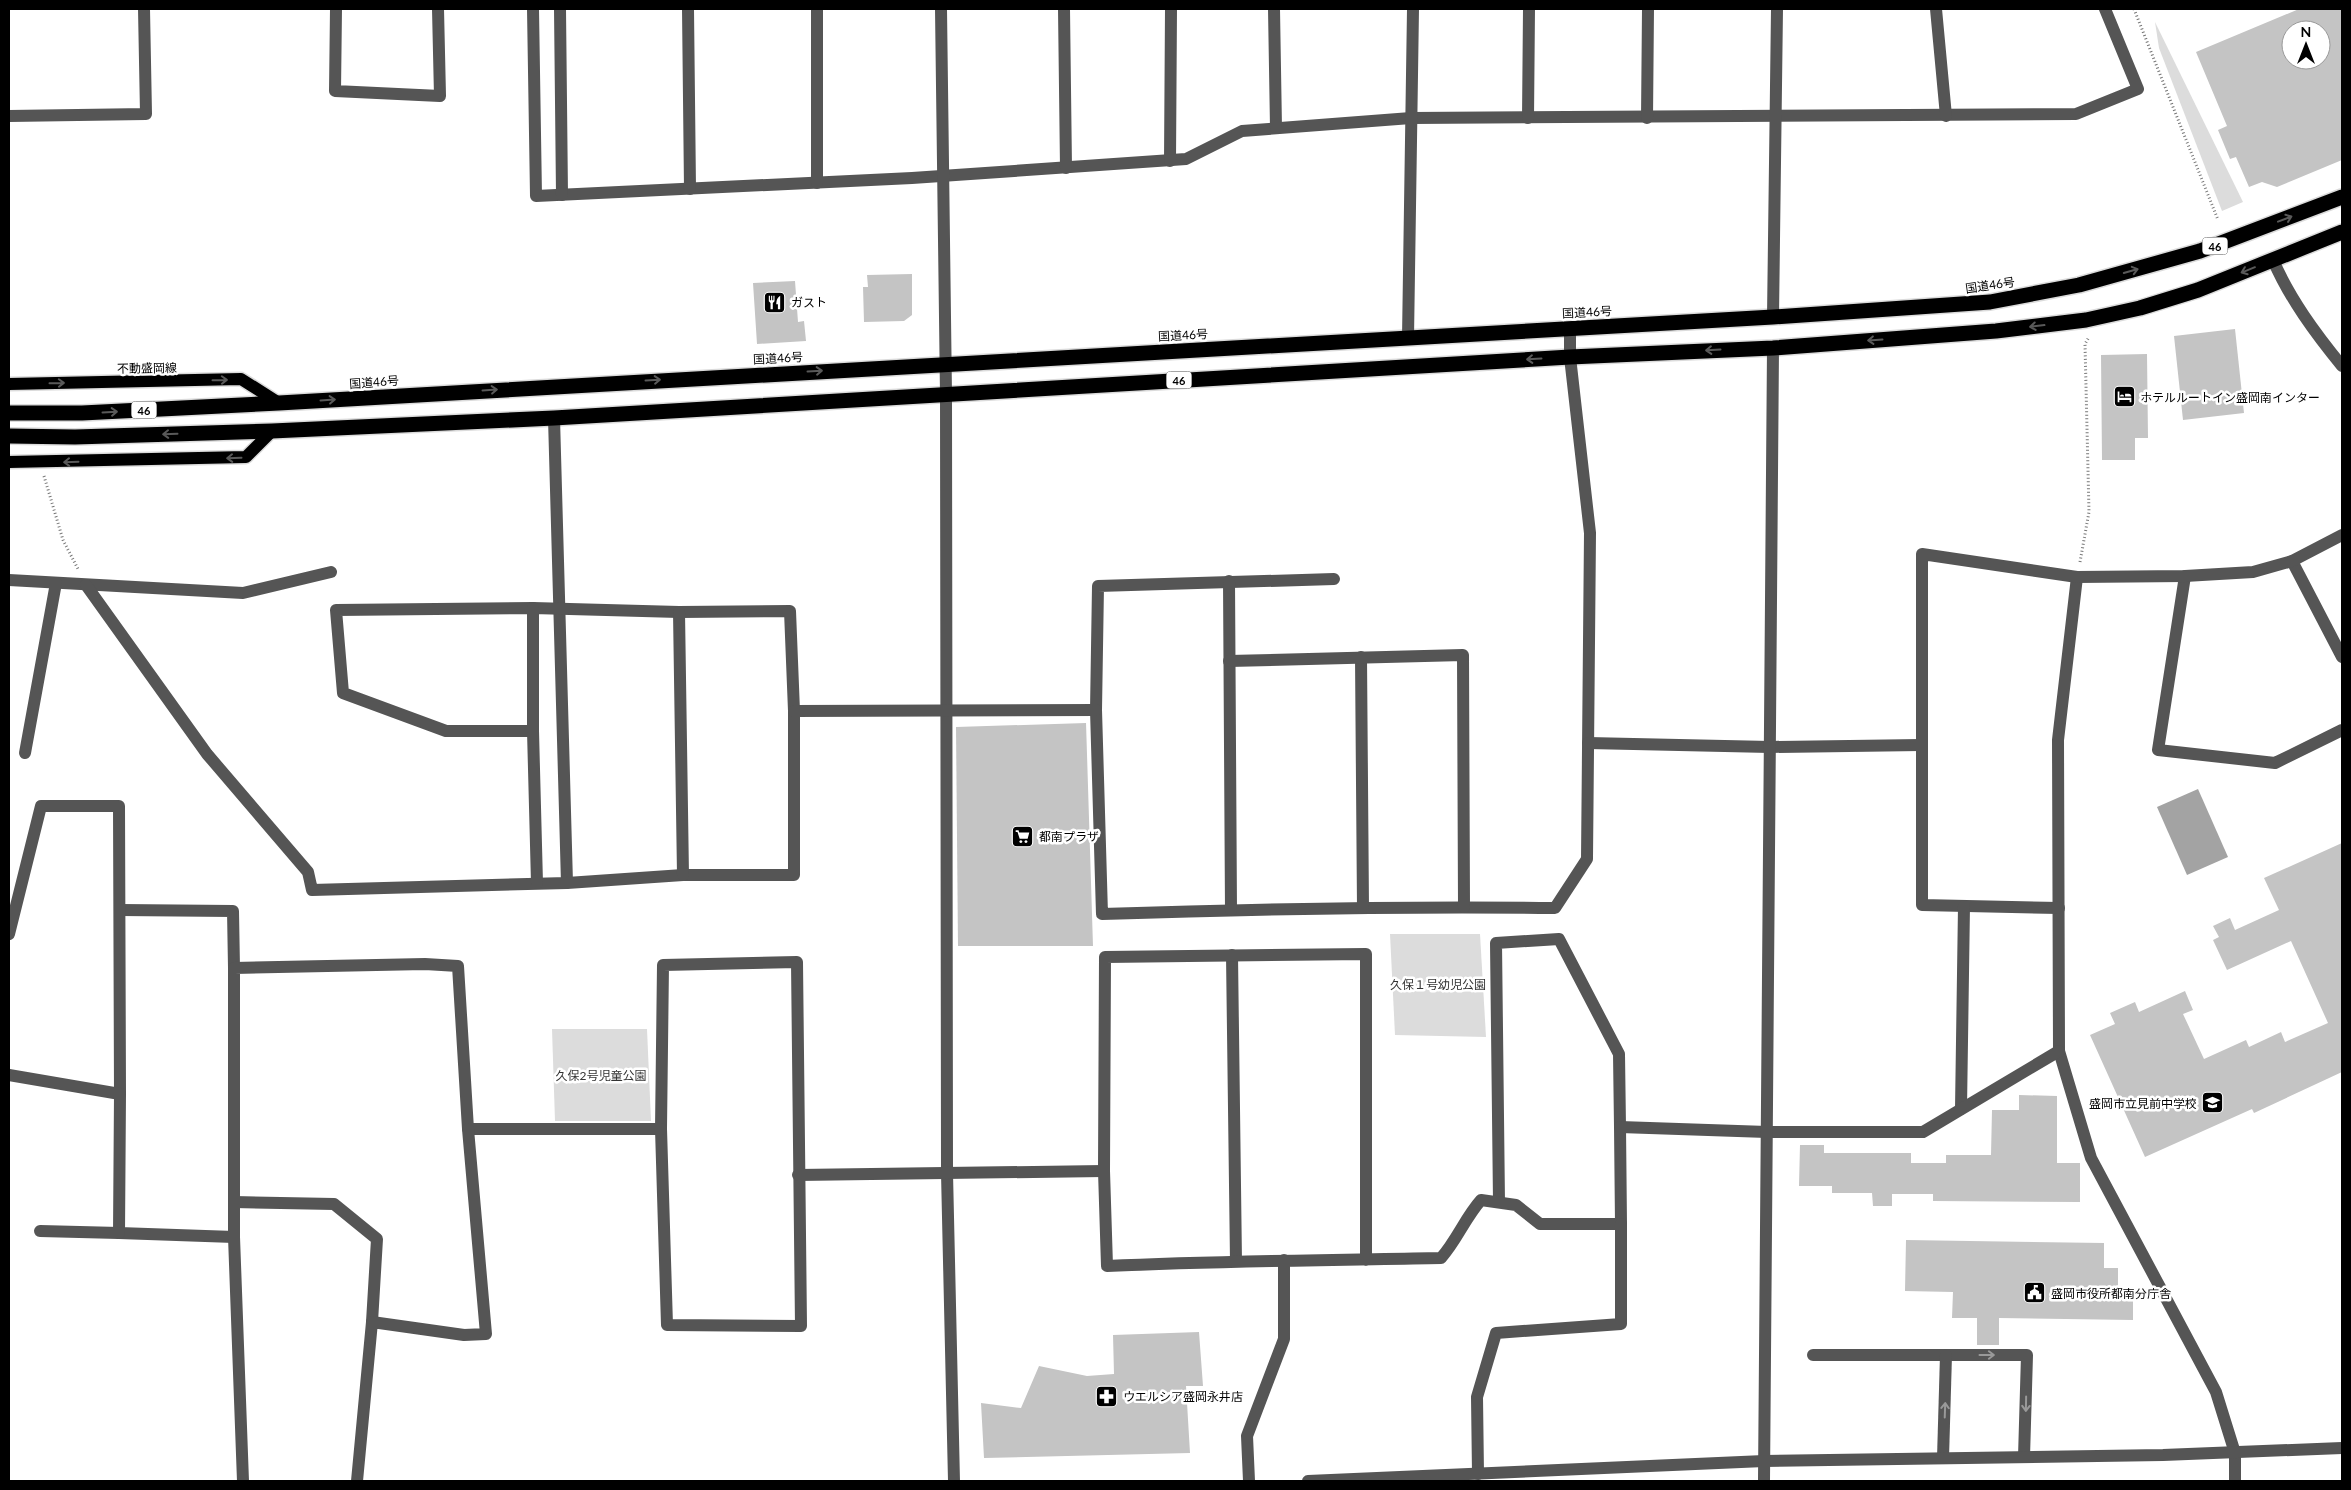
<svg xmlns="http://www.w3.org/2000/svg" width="2351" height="1490" font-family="Lato,'Noto Sans JP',sans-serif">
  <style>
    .green { fill: #dcdcdc }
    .water { fill: #a3a3a3 }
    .building { fill: #c4c4c4; fill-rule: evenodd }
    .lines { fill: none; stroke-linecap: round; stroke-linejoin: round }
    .major-casing { stroke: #dbdbdb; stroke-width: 15 }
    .highway-casing { stroke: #dbdbdb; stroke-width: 18 }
    .path { stroke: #777; stroke-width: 3; stroke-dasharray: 1 2.5; stroke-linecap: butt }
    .minor { stroke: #555; stroke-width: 12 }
    .major { stroke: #000; stroke-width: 12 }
    .highway { stroke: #000; stroke-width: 15 }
    .oneway { stroke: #595959 }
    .oneway2 { stroke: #999 }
    .labels { text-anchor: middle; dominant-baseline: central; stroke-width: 5; stroke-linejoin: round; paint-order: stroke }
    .shield { fill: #fff; stroke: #4c4c4c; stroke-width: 1 }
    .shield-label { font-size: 11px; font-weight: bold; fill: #000 }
    .street-label { font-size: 12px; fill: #000; stroke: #fff }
    .poi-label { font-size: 12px; fill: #000; stroke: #fff; text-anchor: start }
    .park-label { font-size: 12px; fill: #333; stroke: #fff }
  </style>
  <rect width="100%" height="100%" fill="#fff"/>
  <g class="green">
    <polygon points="2155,22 2243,202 2222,211 2159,48"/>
    <polygon points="1390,934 1480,934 1486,1037 1395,1035"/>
    <polygon points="552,1029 647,1029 651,1121 555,1121"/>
  </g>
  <polygon class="water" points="2198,789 2228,857 2187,875 2157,807"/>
  <g class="building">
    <path d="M2299,9H2342V160L2277,187L2262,182L2249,187L2236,157L2230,159L2218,130L2227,126L2196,52ZM2291,30H2321V60H2291Z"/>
    <polygon points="912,274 912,315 904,321 864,322 863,287 868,287 867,275"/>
    <polygon points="795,281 798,322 804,321 806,341 757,344 753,283"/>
    <polygon points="2235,329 2244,413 2183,420 2174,336"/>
    <polygon points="2147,354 2148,438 2135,438 2135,460 2102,460 2101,355"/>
    <polygon points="1086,723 1093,946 958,946 956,727"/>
    <polygon points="2342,843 2342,1072 2254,1113 2252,1109 2145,1157 2090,1035 2115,1024 2110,1013 2135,1002 2139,1012 2185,991 2193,1010 2183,1014 2204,1059 2246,1040 2249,1047 2281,1032 2285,1042 2328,1023 2291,941 2227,970 2213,940 2219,937 2213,926 2230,918 2235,930 2279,910 2264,878"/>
    <polygon points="2019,1095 2057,1096 2057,1163 2080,1163 2080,1202 1933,1201 1933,1194 1892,1194 1892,1206 1873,1206 1872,1193 1832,1193 1832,1186 1799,1186 1800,1145 1824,1145 1824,1153 1911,1153 1911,1163 1946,1163 1946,1155 1991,1155 1992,1110 2019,1110"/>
    <polygon points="1906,1240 2104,1243 2104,1268 2118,1268 2118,1294 2133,1294 2133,1320 1999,1318 1999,1345 1977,1345 1977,1318 1952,1318 1953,1292 1905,1291"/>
    <polygon points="1199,1332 1203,1386 1186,1386 1190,1453 984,1458 981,1403 1021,1408 1039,1366 1087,1376 1114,1374 1113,1335"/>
  </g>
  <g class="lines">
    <defs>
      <g id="major">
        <polyline points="9,384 241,379 279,403"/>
        <polyline points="9,462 246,457 272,431"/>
      </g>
      <g id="highway">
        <polyline points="9,413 82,413 279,403 1773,317 1990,302 2079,285 2200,251 2342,197"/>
        <polyline points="9,436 75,437 272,431 554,418 1570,357 1773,348 1996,331 2086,320 2140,308 2198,290 2342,232"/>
      </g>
    </defs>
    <use href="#major" class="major-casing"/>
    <use href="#highway" class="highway-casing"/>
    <g class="path">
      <polyline points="2134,9 2218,220"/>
      <polyline points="44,476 63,540 78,569"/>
      <polyline points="2080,562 2089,512 2085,344 2089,337"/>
    </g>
    <g class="minor">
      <polyline points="336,9 335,91 440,96 438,9"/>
      <polyline points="533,9 536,196 912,178 1186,159 1242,131 1411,118 2076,114 2138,89 2105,9"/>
      <polyline points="560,9 562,195"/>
      <polyline points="688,9 690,189"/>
      <polyline points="941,9 946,394 947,1173 954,1481"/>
      <polyline points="1064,9 1066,168"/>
      <polyline points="1274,9 1276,128"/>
      <polyline points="1936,9 1946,116"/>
      <polyline points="9,116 146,114 144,9"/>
      <polyline points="1528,118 1529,9"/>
      <polyline points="1647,118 1648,9"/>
      <polyline points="1170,161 1171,9"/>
      <polyline points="817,183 817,9"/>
      <path d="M2273,260C2290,299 2315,333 2342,366"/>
      <polyline points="1773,317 1777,9"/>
      <polyline points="1408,338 1413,9"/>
      <polyline points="554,418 567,883"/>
      <polyline points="2292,561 2342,657"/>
      <polyline points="2185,576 2158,750 2275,763 2342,730"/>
      <polyline points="2077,577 2058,740 2059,1051 2091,1158 2216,1392 2235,1453 2235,1481"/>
      <path d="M1334,579L1098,586L1096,710L1102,914C1253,909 1404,906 1555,908L1587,859L1590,533L1570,357V328"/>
      <polyline points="9,580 243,593 331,572"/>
      <polyline points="1229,581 1231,910"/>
      <polyline points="86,585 207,754 308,872 312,890 567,883 683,875 794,875 794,711 790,611 679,612 533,608 336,610 343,693 446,731 533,731"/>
      <polyline points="533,608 533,731 537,883"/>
      <polyline points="679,612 683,875"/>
      <polyline points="1361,657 1363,908"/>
      <polyline points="1229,661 1463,655 1464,907"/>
      <polyline points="794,711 1096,710"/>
      <polyline points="1588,743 1770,747 1921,745"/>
      <polyline points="25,753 56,583"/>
      <polyline points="2059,908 1922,905 1922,554 2077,577 2185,576 2253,572 2292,561 2342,535"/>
      <polyline points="120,910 233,911 234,968"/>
      <polyline points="9,934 41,806 119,806 120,1094"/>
      <polyline points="1232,955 1236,1261"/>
      <polygon points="797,962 801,1326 667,1325 661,1129 663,965"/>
      <polyline points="9,1075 120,1094 119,1233 234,1237"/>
      <polyline points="1961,1109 1964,906"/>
      <polyline points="798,1175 1104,1171"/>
      <polyline points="234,1202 334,1204 377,1239 372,1322"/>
      <polyline points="1499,1202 1496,943 1559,939 1619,1054 1620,1127"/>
      <polyline points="40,1231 119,1233"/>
      <path d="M1366,1260V954L1105,957L1104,1171L1107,1266C1218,1261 1330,1260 1441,1258C1457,1240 1465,1218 1481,1200L1516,1205L1540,1224H1621L1620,1127L1767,1132H1923L2059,1051"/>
      <polyline points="1813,1355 2027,1355 2024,1457"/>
      <polyline points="1943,1458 1946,1355"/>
      <polyline points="1478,1474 1477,1397 1496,1333 1621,1324 1621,1224"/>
      <polyline points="243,1481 234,1237 234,968 425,964 458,966 468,1129 661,1129"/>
      <polyline points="357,1481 372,1322 464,1335 486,1334 468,1129"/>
      <polyline points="1249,1481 1247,1436 1284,1339 1284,1260"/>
      <polyline points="1308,1481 1764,1461 2163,1455 2342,1448"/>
      <polyline points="1764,1481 1773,348"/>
    </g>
    <use href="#major" class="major"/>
    <use href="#highway" class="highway"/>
  </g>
  <defs><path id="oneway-shaft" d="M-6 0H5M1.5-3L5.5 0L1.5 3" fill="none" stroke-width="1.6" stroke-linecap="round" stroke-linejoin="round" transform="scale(1.25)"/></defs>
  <g class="oneway">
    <use href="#oneway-shaft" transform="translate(2285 219) rotate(-21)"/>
    <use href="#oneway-shaft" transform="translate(2248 270) rotate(158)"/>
    <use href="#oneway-shaft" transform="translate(2131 271) rotate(-16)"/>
    <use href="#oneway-shaft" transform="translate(2037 326) rotate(173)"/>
    <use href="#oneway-shaft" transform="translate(1875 340) rotate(176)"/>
    <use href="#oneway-shaft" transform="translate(1713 350) rotate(177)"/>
    <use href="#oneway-shaft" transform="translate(1534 359) rotate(177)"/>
    <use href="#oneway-shaft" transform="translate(815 371) rotate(-3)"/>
    <use href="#oneway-shaft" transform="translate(220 380) rotate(-1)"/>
    <use href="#oneway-shaft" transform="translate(653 380) rotate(-3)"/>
    <use href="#oneway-shaft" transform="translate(57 383) rotate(-1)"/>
    <use href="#oneway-shaft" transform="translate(490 390) rotate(-4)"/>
    <use href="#oneway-shaft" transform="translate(328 400) rotate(-4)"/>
    <use href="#oneway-shaft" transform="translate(110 412) rotate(-3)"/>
    <use href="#oneway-shaft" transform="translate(170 434) rotate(178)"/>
    <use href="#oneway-shaft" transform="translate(234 458) rotate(178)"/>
    <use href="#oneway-shaft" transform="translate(71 462) rotate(178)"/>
  </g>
  <g class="oneway2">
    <use href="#oneway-shaft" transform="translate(1987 1355)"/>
    <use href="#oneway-shaft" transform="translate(2026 1404) rotate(91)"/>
    <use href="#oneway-shaft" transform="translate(1945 1410) rotate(-88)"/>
  </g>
  <defs>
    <symbol id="restaurant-square" viewBox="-11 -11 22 22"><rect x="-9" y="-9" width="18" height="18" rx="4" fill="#000" stroke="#fff"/><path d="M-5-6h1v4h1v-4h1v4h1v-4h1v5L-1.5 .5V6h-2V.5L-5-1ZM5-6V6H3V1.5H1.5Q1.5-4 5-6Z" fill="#fff"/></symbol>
    <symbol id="hotel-square" viewBox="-11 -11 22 22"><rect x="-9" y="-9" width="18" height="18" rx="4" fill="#000" stroke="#fff"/><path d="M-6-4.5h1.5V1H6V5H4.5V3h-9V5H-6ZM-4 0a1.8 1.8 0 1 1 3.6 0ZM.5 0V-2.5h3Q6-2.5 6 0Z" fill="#fff"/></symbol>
    <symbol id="supermarket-square" viewBox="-11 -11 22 22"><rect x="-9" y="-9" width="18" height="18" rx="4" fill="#000" stroke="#fff"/><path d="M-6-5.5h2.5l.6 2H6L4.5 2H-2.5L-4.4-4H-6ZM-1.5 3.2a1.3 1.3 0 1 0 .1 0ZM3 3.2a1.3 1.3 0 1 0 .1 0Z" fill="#fff"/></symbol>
    <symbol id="school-square" viewBox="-11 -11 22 22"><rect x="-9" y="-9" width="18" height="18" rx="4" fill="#000" stroke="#fff"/><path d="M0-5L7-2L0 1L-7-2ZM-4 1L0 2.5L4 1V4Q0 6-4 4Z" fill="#fff"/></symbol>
    <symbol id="civic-square" viewBox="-11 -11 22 22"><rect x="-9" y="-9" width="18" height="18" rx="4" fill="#000" stroke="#fff"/><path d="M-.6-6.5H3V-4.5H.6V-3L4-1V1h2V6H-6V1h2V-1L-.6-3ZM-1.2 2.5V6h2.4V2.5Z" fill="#fff"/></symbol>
    <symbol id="pharmacy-square" viewBox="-11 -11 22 22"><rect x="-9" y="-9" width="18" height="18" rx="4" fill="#000" stroke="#fff"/><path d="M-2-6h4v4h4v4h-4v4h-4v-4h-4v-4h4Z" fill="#fff"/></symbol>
  </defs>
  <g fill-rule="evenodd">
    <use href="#restaurant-square" x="762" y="290" width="25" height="25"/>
    <use href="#hotel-square" x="2112" y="384" width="25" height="25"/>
    <use href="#supermarket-square" x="1010" y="824" width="25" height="25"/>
    <use href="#school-square" x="2200" y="1090" width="25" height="25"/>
    <use href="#civic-square" x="2022" y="1280" width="25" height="25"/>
    <use href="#pharmacy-square" x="1094" y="1384" width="25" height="25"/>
  </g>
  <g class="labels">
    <g class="shield">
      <rect x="2202.5" y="237.5" width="25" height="17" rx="4"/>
      <rect x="1166.5" y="371.5" width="25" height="17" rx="4"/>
      <rect x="131.5" y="401.5" width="25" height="17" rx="4"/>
    </g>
    <g class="shield-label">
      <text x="2215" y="246">46</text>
      <text x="1179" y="380">46</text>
      <text x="144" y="410">46</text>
    </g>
    <g class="street-label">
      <text transform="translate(1990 285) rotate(-8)">国道46号</text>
      <text transform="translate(1587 312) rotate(-3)">国道46号</text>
      <text transform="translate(1183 335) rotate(-3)">国道46号</text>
      <text transform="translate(778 358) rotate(-3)">国道46号</text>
      <text transform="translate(147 368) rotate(-1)">不動盛岡線</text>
      <text transform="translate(374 382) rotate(-4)">国道46号</text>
    </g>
    <g class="poi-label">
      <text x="791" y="302">ガスト</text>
      <text x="2140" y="397">ホテルルートイン盛岡南インター</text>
      <text x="1039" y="836">都南プラザ</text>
      <text x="2197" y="1103" text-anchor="end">盛岡市立見前中学校</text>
      <text x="2051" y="1293">盛岡市役所都南分庁舎</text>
      <text x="1123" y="1396">ウエルシア盛岡永井店</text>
    </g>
    <g class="park-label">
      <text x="1438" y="984">久保１号幼児公園</text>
      <text x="601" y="1075">久保2号児童公園</text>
    </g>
  </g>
  <rect width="2351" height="1490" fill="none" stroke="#000000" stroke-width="20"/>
  <g transform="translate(2306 45)"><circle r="24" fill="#ffffff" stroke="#999999"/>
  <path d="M0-4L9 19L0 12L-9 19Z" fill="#000000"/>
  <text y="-8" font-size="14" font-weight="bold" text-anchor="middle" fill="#000000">N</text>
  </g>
</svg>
